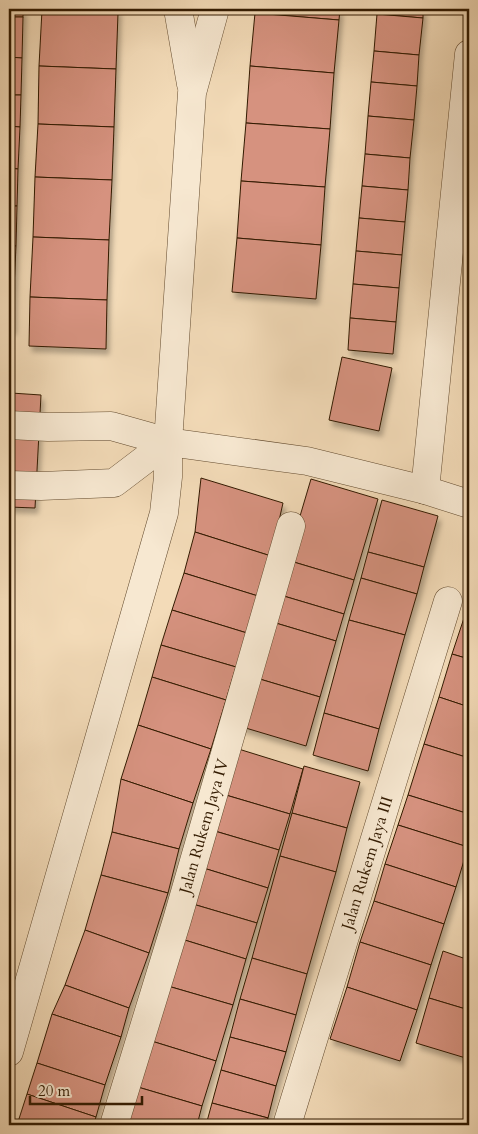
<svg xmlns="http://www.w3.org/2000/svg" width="478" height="1134" font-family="Cardo,serif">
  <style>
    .building { fill: #d6927f; stroke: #321a00; filter: url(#shadow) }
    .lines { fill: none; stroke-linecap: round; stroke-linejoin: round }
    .minor-casing { stroke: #624a2e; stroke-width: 29 }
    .minor { stroke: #f7e8d1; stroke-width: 28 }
    .labels { text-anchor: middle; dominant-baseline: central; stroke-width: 5; stroke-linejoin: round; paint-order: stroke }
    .street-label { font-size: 16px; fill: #321a00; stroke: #f7e8d1 }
  </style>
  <defs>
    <filter id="shadow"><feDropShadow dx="3" dy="5.5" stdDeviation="2.5" flood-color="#0004"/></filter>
  </defs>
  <rect width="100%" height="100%" fill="#f3dbb8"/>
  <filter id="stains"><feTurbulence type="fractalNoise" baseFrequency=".004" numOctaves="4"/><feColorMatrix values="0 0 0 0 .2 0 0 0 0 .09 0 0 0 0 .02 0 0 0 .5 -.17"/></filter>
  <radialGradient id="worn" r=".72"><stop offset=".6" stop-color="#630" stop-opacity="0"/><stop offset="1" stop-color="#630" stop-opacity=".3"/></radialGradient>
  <g class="building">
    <rect x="9" y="9" width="14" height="8"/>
    <polygon points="42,9 118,9 118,13 42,10"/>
    <polygon points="255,9 340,9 339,20 255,13"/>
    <polygon points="377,9 423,9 423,18 377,14"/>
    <polygon points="42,10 118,13 116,69 39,66"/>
    <polygon points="255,13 339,20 334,73 250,66"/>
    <polygon points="377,14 423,18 419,55 374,51"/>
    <polygon points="9,17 23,17 22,58 9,57"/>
    <polygon points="374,51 419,55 417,86 371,82"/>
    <polygon points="9,57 22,58 21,95 9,95"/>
    <polygon points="39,66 116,69 114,127 38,124"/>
    <polygon points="250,66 334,73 330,129 246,123"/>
    <polygon points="371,82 417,86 414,120 368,116"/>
    <polygon points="9,95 21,95 20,127 9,126"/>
    <polygon points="368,116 414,120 410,158 365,154"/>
    <polygon points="246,123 330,129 325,187 241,181"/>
    <polygon points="38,124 114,127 112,180 35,177"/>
    <polygon points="9,126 20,127 18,169 9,168"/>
    <polygon points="365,154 410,158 408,190 362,186"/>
    <polygon points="9,168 18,169 17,206 9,206"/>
    <polygon points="35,177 112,180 109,240 33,237"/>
    <polygon points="241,181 325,187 321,245 237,238"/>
    <polygon points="362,186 408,190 405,222 359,218"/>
    <polygon points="9,206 17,206 16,246 9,246"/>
    <polygon points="359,218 405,222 402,255 356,251"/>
    <polygon points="33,237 109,240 107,300 30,297"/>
    <polygon points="237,238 321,245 316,299 232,292"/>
    <polygon points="9,246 16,246 14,288 9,288"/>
    <polygon points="356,251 402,255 399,288 353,284"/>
    <polygon points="353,284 399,288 396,322 350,318"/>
    <polygon points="9,288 14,288 13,329 9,329"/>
    <polygon points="30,297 107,300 106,349 29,346"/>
    <polygon points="350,318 396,322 393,354 348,350"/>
    <polygon points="342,357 392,368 379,431 329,420"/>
    <polygon points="11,393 41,395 35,508 9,507 9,431"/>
    <polygon points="201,478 283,503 271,556 195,532"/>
    <polygon points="311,479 378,499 354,580 287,560"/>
    <polygon points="382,500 438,516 424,567 368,552"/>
    <polygon points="195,532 271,556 258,596 184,573"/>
    <polygon points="368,552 424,567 417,594 361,578"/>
    <polygon points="287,560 354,580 344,614 277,594"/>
    <polygon points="184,573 258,596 247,633 172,610"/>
    <polygon points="361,578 417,594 405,635 349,620"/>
    <polygon points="277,594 344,614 336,641 269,621"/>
    <polygon points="469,602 469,623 463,621"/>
    <polygon points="172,610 247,633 236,667 161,645"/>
    <polygon points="349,620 405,635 379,729 324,713"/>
    <polygon points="269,621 336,641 320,697 253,677"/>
    <polygon points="463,621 469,623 469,659 452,654"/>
    <polygon points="161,645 236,667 226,700 152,677"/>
    <polygon points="452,654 469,659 469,707 439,697"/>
    <polygon points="152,677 226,700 211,749 138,725"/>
    <polygon points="253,677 320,697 306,746 239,726"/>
    <polygon points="439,697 469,707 469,758 424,744"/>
    <polygon points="324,713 379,729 368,771 313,755"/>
    <polygon points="138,725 211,749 193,803 121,779"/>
    <polygon points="424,744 469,758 469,814 408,795"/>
    <polygon points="232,747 303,769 290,814 219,793"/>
    <polygon points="304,766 360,782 347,828 292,813"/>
    <polygon points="121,779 193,803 179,849 112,832"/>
    <polygon points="219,793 290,814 279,850 208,829"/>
    <polygon points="408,795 469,814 468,847 398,825"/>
    <polygon points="292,813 347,828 336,872 280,856"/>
    <polygon points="398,825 468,847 456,887 385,864"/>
    <polygon points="208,829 279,850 268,888 197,866"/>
    <polygon points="112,832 179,849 168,893 101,875"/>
    <polygon points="280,856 336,872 307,974 252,958"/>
    <polygon points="385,864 456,887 444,924 374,901"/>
    <polygon points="197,866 268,888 257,923 186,902"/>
    <polygon points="101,875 168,893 149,953 85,930"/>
    <polygon points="374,901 444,924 431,965 360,942"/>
    <polygon points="186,902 257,923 246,959 175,937"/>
    <polygon points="85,930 149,953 129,1008 65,985"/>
    <polygon points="175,937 246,959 233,1005 161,984"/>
    <polygon points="360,942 431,965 417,1010 347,987"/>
    <polygon points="443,951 469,960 469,1010 429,998"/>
    <polygon points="252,958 307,974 296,1015 240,999"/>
    <polygon points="161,984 233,1005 216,1061 145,1039"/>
    <polygon points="65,985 129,1008 121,1037 52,1014"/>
    <polygon points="347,987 417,1010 400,1061 330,1039"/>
    <polygon points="429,998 469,1010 469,1059 416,1043"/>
    <polygon points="240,999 296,1015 286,1052 230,1037"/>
    <polygon points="52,1014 121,1037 105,1085 37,1063"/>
    <polygon points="230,1037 286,1052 276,1086 221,1070"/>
    <polygon points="145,1039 216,1061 202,1106 131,1085"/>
    <polygon points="37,1063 105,1085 96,1117 27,1094"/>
    <polygon points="221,1070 276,1086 268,1118 212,1103"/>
    <polygon points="131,1085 202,1106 197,1125 129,1125 120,1123"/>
    <polygon points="27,1094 96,1117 93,1125 17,1125"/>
    <polygon points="212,1103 268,1118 266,1125 206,1125"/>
  </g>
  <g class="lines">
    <defs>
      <g id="minor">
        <polyline points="178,9 191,84"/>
        <polyline points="9,425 48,427 111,426 168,442 307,461 425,490 469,504"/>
        <polyline points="9,485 41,486 114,483 168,442"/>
        <polyline points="425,490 469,54"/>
        <polyline points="9,1052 164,513 168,477 168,442 192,93 215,9"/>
        <path id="s1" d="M114,1125L177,920L291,526"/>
        <path id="s2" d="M287,1125L448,601"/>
      </g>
    </defs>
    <use href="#minor" class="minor-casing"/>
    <use href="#minor" class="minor"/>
  </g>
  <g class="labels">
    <g class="street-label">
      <text stroke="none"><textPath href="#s1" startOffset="312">Jalan Rukem Jaya IV</textPath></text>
      <text stroke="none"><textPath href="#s2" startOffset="274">Jalan Rukem Jaya III</textPath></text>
    </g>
  </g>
  <rect width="478" height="1134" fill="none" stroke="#f3dbb8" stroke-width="30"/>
  <rect x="10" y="10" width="458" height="1114" fill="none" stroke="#321a00" stroke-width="2.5"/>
  <rect x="15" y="15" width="448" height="1104" fill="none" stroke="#321a00"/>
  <path d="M30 1096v8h112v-8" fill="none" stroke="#321a00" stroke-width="2.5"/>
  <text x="38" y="1096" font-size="15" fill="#321a00" stroke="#f7e8d1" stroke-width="4" paint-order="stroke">20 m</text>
  <rect width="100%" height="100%" filter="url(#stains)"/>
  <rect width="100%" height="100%" fill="url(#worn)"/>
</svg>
